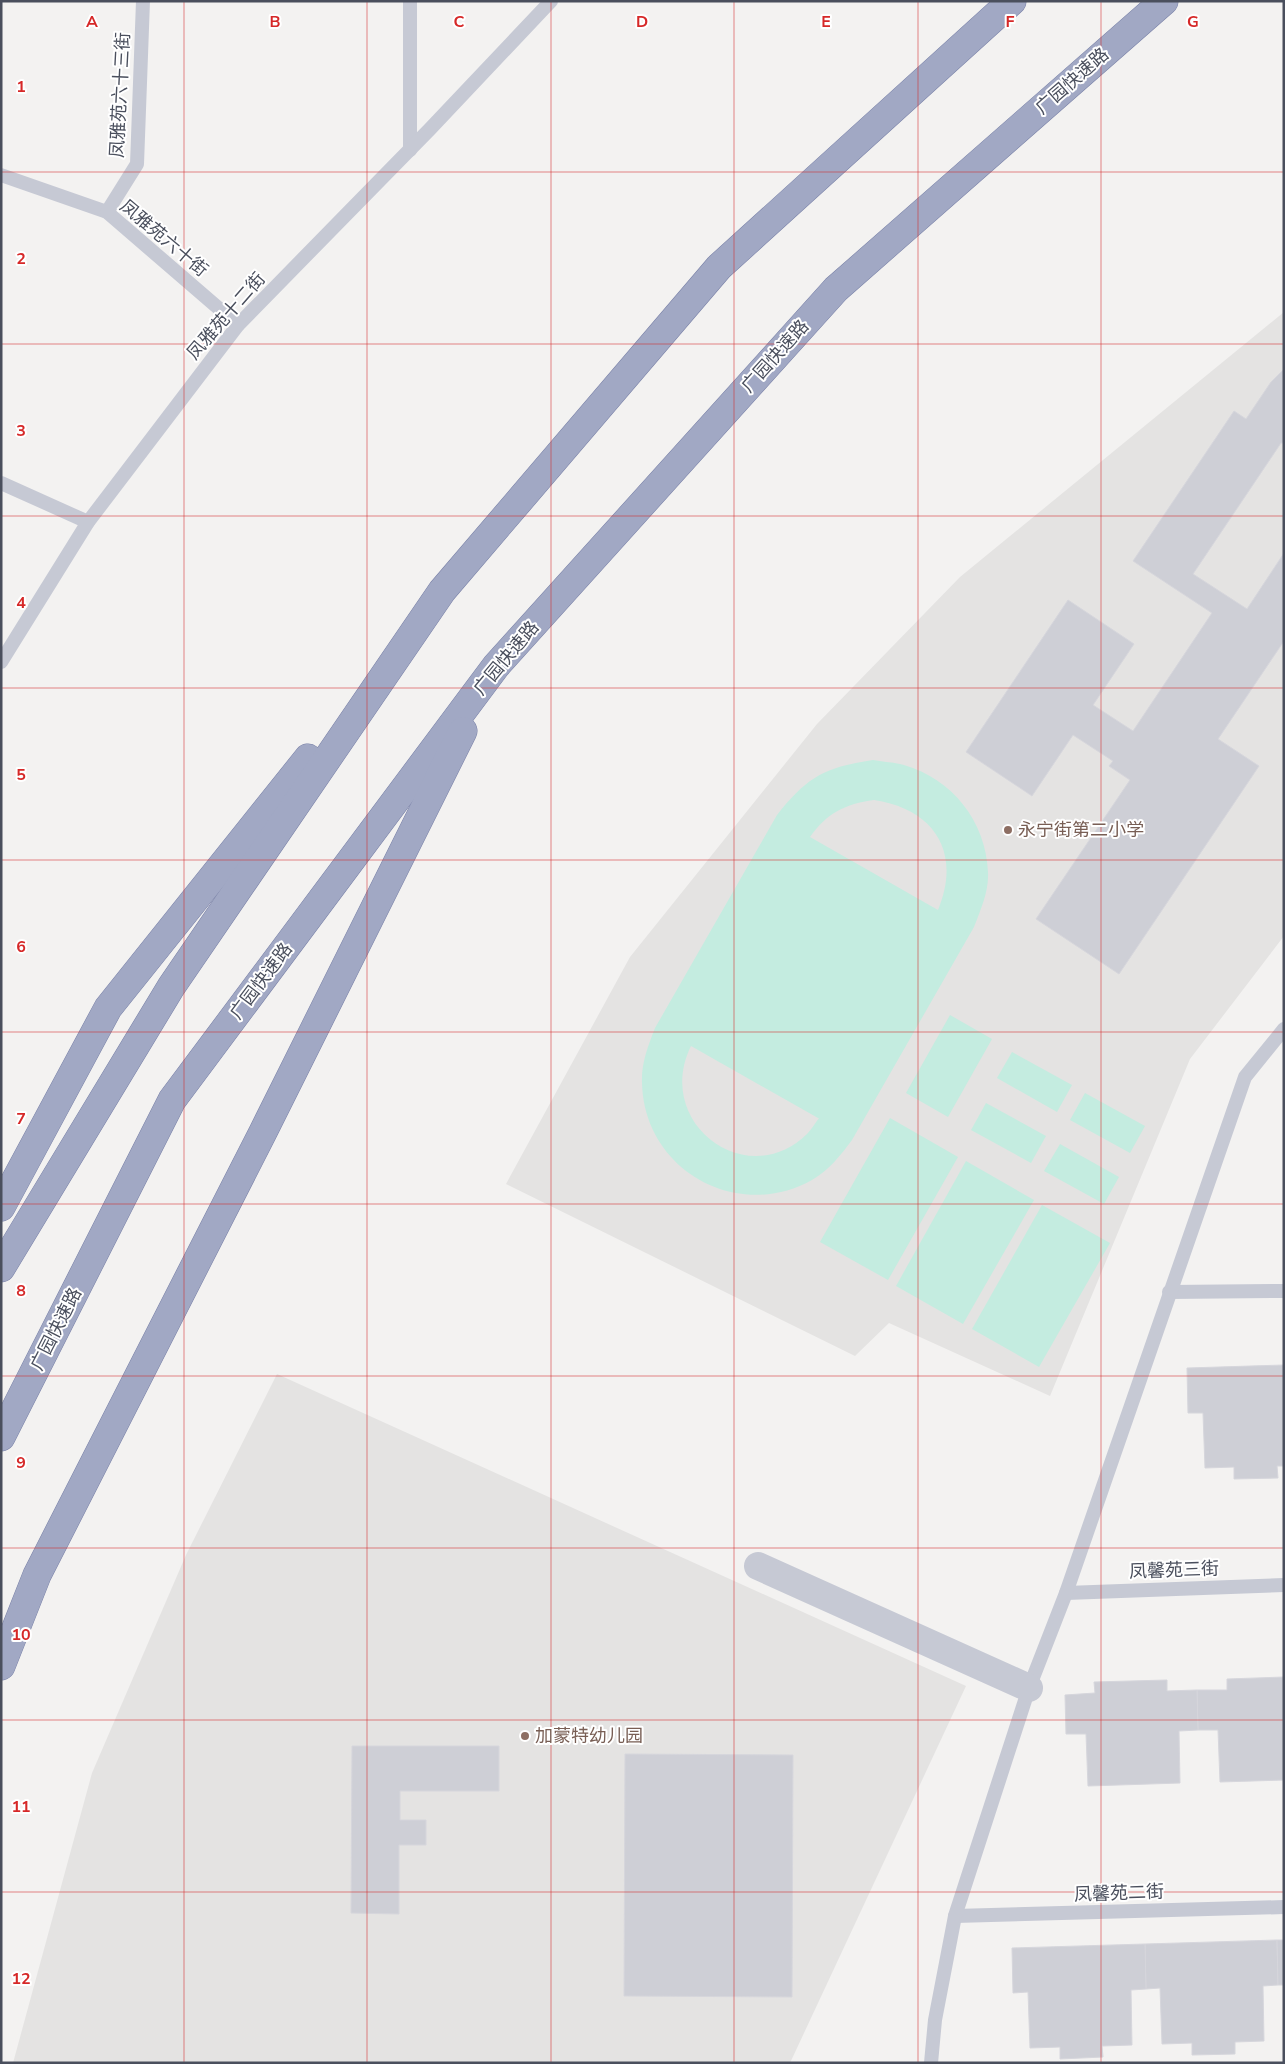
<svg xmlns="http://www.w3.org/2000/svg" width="1285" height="2064" font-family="'Nunito Sans','Noto Sans SC',sans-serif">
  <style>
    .education { fill: #e4e3e2 }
    .green { fill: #c4ece0; fill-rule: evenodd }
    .building { fill: #cecfd6; stroke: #d6d6dc }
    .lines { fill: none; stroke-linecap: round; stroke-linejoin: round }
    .trunk-casing { stroke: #7981a7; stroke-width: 29 }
    .service { stroke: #c6c9d4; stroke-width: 14 }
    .minor { stroke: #c6c9d4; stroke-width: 28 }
    .trunk { stroke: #a1a8c4; stroke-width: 28 }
    .grid { fill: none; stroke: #d62828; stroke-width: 1; stroke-opacity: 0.55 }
    .education-dot { fill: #8d6e63; stroke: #fff; stroke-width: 2 }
    .labels { text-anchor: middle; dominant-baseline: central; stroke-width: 4; stroke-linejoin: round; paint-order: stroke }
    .street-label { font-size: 18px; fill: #4a4f5d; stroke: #fff }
    .education-label { font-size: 18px; fill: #785e54; stroke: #fff; text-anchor: start }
    .grid-label { font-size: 16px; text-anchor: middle; font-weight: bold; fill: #d62828; stroke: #fff; stroke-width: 4; stroke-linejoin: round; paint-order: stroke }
  </style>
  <rect width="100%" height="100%" fill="#f3f2f1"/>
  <g class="education">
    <polygon points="1284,312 1284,936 1190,1059 1050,1396 889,1323 855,1356 506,1184 630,957 817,724 960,577"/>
    <polygon points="277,1374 966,1686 790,2063 13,2063 92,1773 186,1555"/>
  </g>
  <g class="green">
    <path d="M873,760C883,762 894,762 904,765C952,779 986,821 988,872C989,891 981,909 974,927L852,1140C841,1155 829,1170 812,1180C737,1222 644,1170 642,1083C641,1064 648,1046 655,1028L777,815C807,777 825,767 873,760ZM874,800C934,809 962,852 938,910L810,837C827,813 845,804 874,800ZM691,1046L818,1118H819C815,1123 812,1129 807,1134C747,1193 653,1123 691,1046Z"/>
    <polygon points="950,1015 992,1039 948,1117 906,1093"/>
    <polygon points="1012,1052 1072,1085 1057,1112 997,1078"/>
    <polygon points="1085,1093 1145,1126 1130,1153 1070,1120"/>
    <polygon points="986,1103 1046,1136 1031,1163 971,1130"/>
    <polygon points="890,1118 958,1157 888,1280 820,1242"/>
    <polygon points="1060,1144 1119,1177 1104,1204 1044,1171"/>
    <polygon points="966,1161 1034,1200 963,1324 896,1286"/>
    <polygon points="1042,1205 1110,1243 1039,1367 972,1329"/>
  </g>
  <g class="building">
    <polygon points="1284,369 1284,443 1281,443 1193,574 1247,609 1284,553 1284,641 1218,739 1259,766 1119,974 1036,919 1130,780 1109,766 1113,761 1073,735 1032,796 966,752 1068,600 1134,644 1093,705 1133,731 1212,613 1133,561 1234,411 1246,419 1271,382"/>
    <polygon points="1284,1365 1284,1466 1277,1466 1278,1478 1234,1479 1234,1467 1205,1468 1203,1413 1188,1413 1187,1368"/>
    <polygon points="1284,1677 1284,1780 1220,1782 1218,1730 1198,1730 1197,1690 1227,1690 1227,1679"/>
    <polygon points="1167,1680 1167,1691 1197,1690 1198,1730 1179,1731 1180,1783 1088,1786 1086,1734 1066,1734 1065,1695 1095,1693 1094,1682"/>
    <polygon points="352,1746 499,1746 499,1791 400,1791 400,1820 426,1820 426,1845 399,1845 399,1914 351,1913"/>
    <polygon points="625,1754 793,1755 792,1997 624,1996"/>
    <polygon points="1277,1940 1278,1985 1263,1986 1264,2041 1235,2042 1235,2054 1192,2055 1192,2043 1162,2044 1160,1988 1146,1989 1145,1944"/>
    <polygon points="1277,1940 1284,1940 1284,1985 1278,1985"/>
    <polygon points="1145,1944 1146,1989 1131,1990 1132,2045 1102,2046 1103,2057 1060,2059 1060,2047 1030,2048 1028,1992 1013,1993 1012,1948"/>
  </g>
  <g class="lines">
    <defs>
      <g id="trunk">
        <polyline points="1,1207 108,1008 308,758"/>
        <polyline points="1,1268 171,987 442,591 719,267 1012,1"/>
        <polyline points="1,1437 172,1100 496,666 836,289 1164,1"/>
        <polyline points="1,1666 37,1575 263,1132 463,731"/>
      </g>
    </defs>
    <use href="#trunk" class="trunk-casing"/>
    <g class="service">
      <polyline points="410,150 410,1"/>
      <polyline points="1,175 107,212 238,325"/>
      <polyline points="107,212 137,164 143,1"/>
      <polyline points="1,483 88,522"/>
      <polyline points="1,662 88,522 238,325 430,129 551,1"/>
      <polyline points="1169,1292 1284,1291"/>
      <polyline points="1066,1593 1284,1585"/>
      <polyline points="955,1916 1284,1907"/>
      <polyline points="931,2063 935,2020 955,1916 1029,1688 1066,1593 1245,1077 1284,1029"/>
    </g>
    <polyline class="minor" points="758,1566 1029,1688"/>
    <use href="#trunk" class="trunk"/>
  </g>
  <path class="grid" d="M184,1V2063M367,1V2063M551,1V2063M734,1V2063M918,1V2063M1101,1V2063M1,172H1284M1,344H1284M1,516H1284M1,688H1284M1,860H1284M1,1032H1284M1,1204H1284M1,1376H1284M1,1548H1284M1,1720H1284M1,1892H1284"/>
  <g class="education-dot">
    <circle cx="1008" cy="830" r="5"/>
    <circle cx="525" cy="1736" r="5"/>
  </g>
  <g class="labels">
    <g class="street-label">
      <text transform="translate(1072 81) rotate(-41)">广园快速路</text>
      <text transform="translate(120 95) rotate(-87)">凤雅苑六十三街</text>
      <text transform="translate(164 238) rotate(40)">凤雅苑六十街</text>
      <text transform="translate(226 316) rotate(-49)">凤雅苑十二街</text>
      <text transform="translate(775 356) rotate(-48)">广园快速路</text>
      <text transform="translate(506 658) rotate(-50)">广园快速路</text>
      <text transform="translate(261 981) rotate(-53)">广园快速路</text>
      <text transform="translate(56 1329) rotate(-63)">广园快速路</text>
      <text transform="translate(1174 1570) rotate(-2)">凤馨苑三街</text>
      <text transform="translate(1119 1893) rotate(-2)">凤馨苑二街</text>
    </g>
    <g class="education-label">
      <text x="1018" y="830">永宁街第二小学</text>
      <text x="535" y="1736">加蒙特幼儿园</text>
    </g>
  </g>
  <g class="grid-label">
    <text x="92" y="27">A</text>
    <text x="275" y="27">B</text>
    <text x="459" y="27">C</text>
    <text x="642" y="27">D</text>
    <text x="826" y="27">E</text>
    <text x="1010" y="27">F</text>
    <text x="1193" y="27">G</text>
    <text x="21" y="92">1</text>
    <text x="21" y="264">2</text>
    <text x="21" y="436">3</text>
    <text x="21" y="608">4</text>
    <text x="21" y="780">5</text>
    <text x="21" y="952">6</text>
    <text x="21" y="1124">7</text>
    <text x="21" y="1296">8</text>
    <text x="21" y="1468">9</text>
    <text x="21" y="1640">10</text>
    <text x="21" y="1812">11</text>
    <text x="21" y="1984">12</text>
  </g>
  <rect width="1285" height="2064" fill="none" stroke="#4a4f5d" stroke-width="5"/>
</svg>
